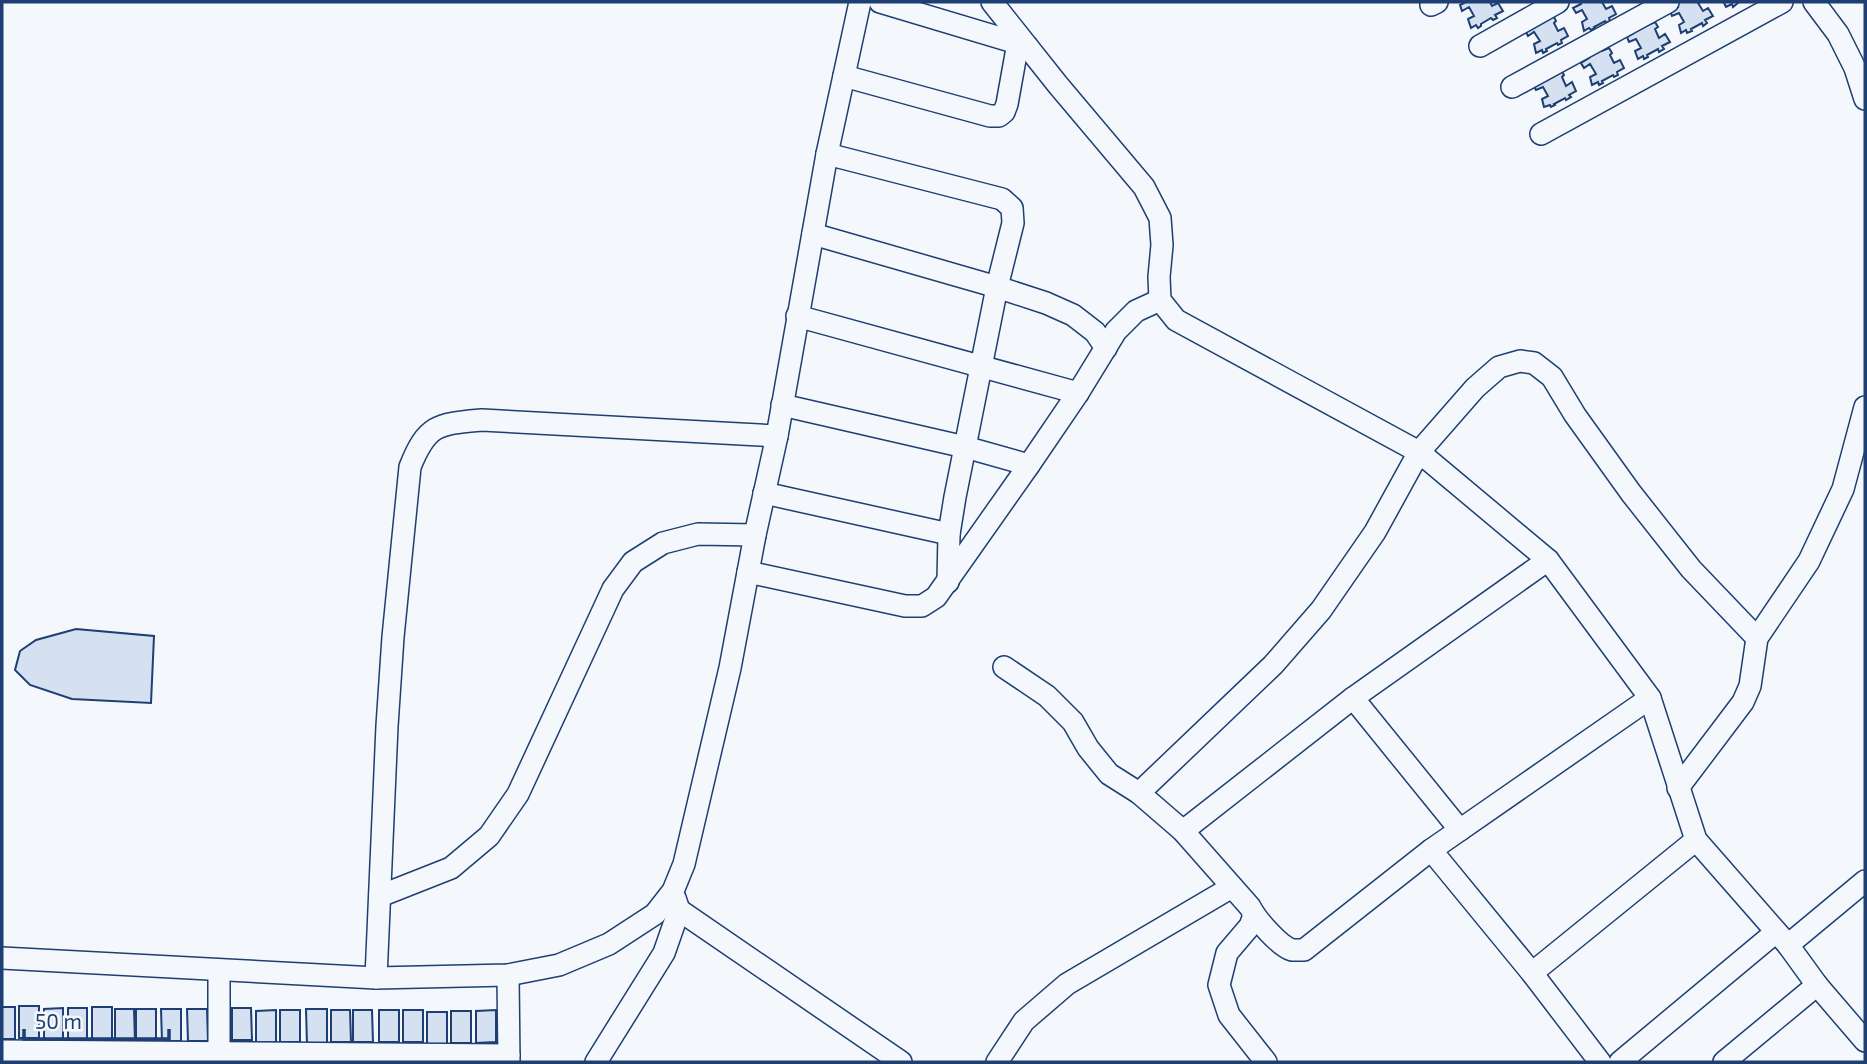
<svg xmlns="http://www.w3.org/2000/svg" width="1867" height="1064" font-family="'Exo 2',sans-serif">
  <style>
    .building { fill: #d5e0f0; stroke: #1d3f73; stroke-width: 2 }
    .lines { fill: none; stroke-linecap: round; stroke-linejoin: round }
    .minor-casing { stroke: #1d3f73; stroke-width: 24 }
    .minor { stroke: #f4f7fb; stroke-width: 21 }
  </style>
  <rect width="100%" height="100%" fill="#f4f7fb"/>
  <g class="building">
    <polygon points="1466,2 1490,2 1492,6 1498,3 1503,11 1495,15 1497,18 1493,20 1491,18 1481,24 1481,26 1478,28 1476,25 1471,28 1468,19 1474,16 1469,7 1462,11 1460,5"/>
    <polygon points="1580,2 1602,2 1606,9 1612,6 1616,14 1609,18 1610,21 1606,23 1605,21 1594,27 1595,28 1591,30 1589,28 1584,31 1582,22 1587,19 1582,10 1576,13 1573,8 1581,4"/>
    <polygon points="1678,2 1700,2 1698,3 1703,11 1708,8 1713,16 1705,20 1707,23 1703,26 1702,23 1691,29 1692,31 1687,33 1686,30 1681,33 1679,25 1684,22 1679,13 1672,16 1670,11 1678,7 1676,3"/>
    <polygon points="1726,2 1725,2 1739,2 1733,7 1732,4 1726,7 1724,3"/>
    <polygon points="1553,15 1556,21 1554,23 1558,31 1564,28 1568,36 1561,40 1562,43 1558,45 1557,43 1546,49 1547,51 1543,53 1542,50 1536,53 1534,44 1540,41 1534,32 1528,36 1525,30"/>
    <polygon points="1646,22 1648,25 1655,22 1658,27 1655,29 1659,38 1665,34 1670,42 1662,46 1664,49 1659,52 1658,49 1647,55 1648,57 1644,59 1643,56 1638,59 1635,51 1641,48 1636,39 1629,42 1627,37 1634,33 1633,29"/>
    <polygon points="1601,48 1602,51 1609,48 1612,53 1610,55 1614,63 1620,60 1624,68 1617,72 1618,75 1614,77 1613,75 1602,81 1603,83 1599,85 1598,82 1592,85 1590,77 1596,74 1590,64 1584,68 1581,63 1589,58 1587,55"/>
    <polygon points="1561,70 1564,75 1562,77 1566,86 1572,82 1576,91 1569,95 1571,97 1566,100 1565,98 1554,104 1555,105 1551,107 1550,105 1544,107 1542,99 1548,96 1543,87 1536,90 1533,85"/>
    <polygon points="76,629 154,636 151,703 72,699 30,685 15,670 20,651 36,640"/>
    <rect x="19" y="1006" width="20" height="32"/>
    <rect x="2" y="1007" width="13" height="32"/>
    <rect x="92" y="1007" width="20" height="32"/>
    <polygon points="63,1008 63,1040 44,1040 44,1009"/>
    <rect x="68" y="1008" width="19" height="32"/>
    <polygon points="232,1008 251,1008 252,1040 232,1040"/>
    <polygon points="115,1009 134,1009 135,1041 115,1041"/>
    <rect x="136" y="1009" width="20" height="32"/>
    <polygon points="161,1009 181,1009 181,1041 162,1041"/>
    <polygon points="187,1009 207,1009 208,1041 188,1041"/>
    <polygon points="306,1009 327,1009 327,1045 307,1045"/>
    <polygon points="276,1010 276,1042 256,1043 256,1011"/>
    <rect x="280" y="1010" width="20" height="32"/>
    <polygon points="331,1010 350,1010 351,1042 331,1042"/>
    <polygon points="353,1010 372,1010 373,1042 353,1042"/>
    <rect x="379" y="1010" width="20" height="32"/>
    <rect x="403" y="1010" width="20" height="32"/>
    <polygon points="496,1010 496,1042 476,1043 476,1011"/>
    <rect x="451" y="1011" width="20" height="32"/>
    <rect x="427" y="1012" width="20" height="32"/>
  </g>
  <g class="lines">
    <defs>
      <g id="minor">
        <polyline points="880,2 1027,46"/>
        <polyline points="992,2 1058,85 1144,187 1160,218 1162,245 1159,277 1160,300 1176,320 1419,452 1548,560 1650,698 1696,840 1788,945 1817,985 1865,1041"/>
        <polyline points="1814,2 1838,34 1855,68 1865,99"/>
        <polyline points="1431,5 1437,2"/>
        <polyline points="1480,46 1558,2"/>
        <polyline points="844,76 990,116 999,116 1004,112 1007,104 1018,43"/>
        <polyline points="1512,87 1668,2"/>
        <polyline points="1541,134 1782,2"/>
        <polyline points="827,154 1002,199 1012,208 1013,223 997,287 955,497 949,534 948,582"/>
        <polyline points="813,234 997,287 1046,303 1073,315 1095,332 1106,348"/>
        <polyline points="797,316 1078,393"/>
        <polyline points="782,405 965,447 1029,465"/>
        <polyline points="764,493 949,534"/>
        <polyline points="748,572 905,606 922,606 936,597 1029,465 1078,393 1116,331 1136,311 1160,300"/>
        <path d="M1004,667L1047,696L1073,722L1088,748L1109,774L1139,793L1183,831L1250,907C1256,919 1279,946 1292,950C1292,950 1303,950 1304,950L1431,850L1650,698"/>
        <polyline points="1353,698 1460,830"/>
        <polyline points="1678,788 1743,702 1750,686 1757,638 1809,561 1843,489 1865,407"/>
        <polyline points="1139,793 1273,665 1321,610 1375,532 1419,452 1475,388 1499,367 1520,361 1534,363 1552,377 1575,415 1631,493 1691,569 1757,638"/>
        <polyline points="1183,831 1353,698 1548,560"/>
        <polyline points="1431,850 1532,973 1600,1062"/>
        <polyline points="380,896 451,868 489,836 518,794 613,589 633,562 663,543 698,534 755,535"/>
        <polyline points="679,910 901,1062"/>
        <polyline points="1254,915 1250,926 1227,953 1219,985 1229,1015 1266,1062"/>
        <polyline points="1788,945 1865,881"/>
        <polyline points="2,958 376,978 508,975 559,965 609,944 655,914 673,891 684,864 730,668 755,535 777,436 827,154 860,2"/>
        <polyline points="219,970 219,1062"/>
        <polyline points="1532,973 1696,840"/>
        <polyline points="508,975 509,1062"/>
        <path d="M376,978L387,726L393,637L410,467C427,424 438,424 482,420L777,436"/>
        <polyline points="2,1051 509,1055"/>
        <polyline points="596,1062 664,953 679,910 675,898"/>
        <polyline points="997,1062 1024,1021 1067,984 1232,887"/>
        <polyline points="1620,1062 1776,932"/>
        <polyline points="1724,1062 1817,985"/>
      </g>
    </defs>
    <use href="#minor" class="minor-casing"/>
    <use href="#minor" class="minor"/>
  </g>
  <rect width="1867" height="1064" fill="none" stroke="#1d3f73" stroke-width="7"/>
  <path d="M24 1029v10h145v-10" fill="none" stroke="#1d3f73" stroke-width="3.5"/>
  <text x="35" y="1029" font-size="21" fill="#1d3f73" stroke="#f4f7fb" stroke-width="5" paint-order="stroke">50 m</text>
</svg>
